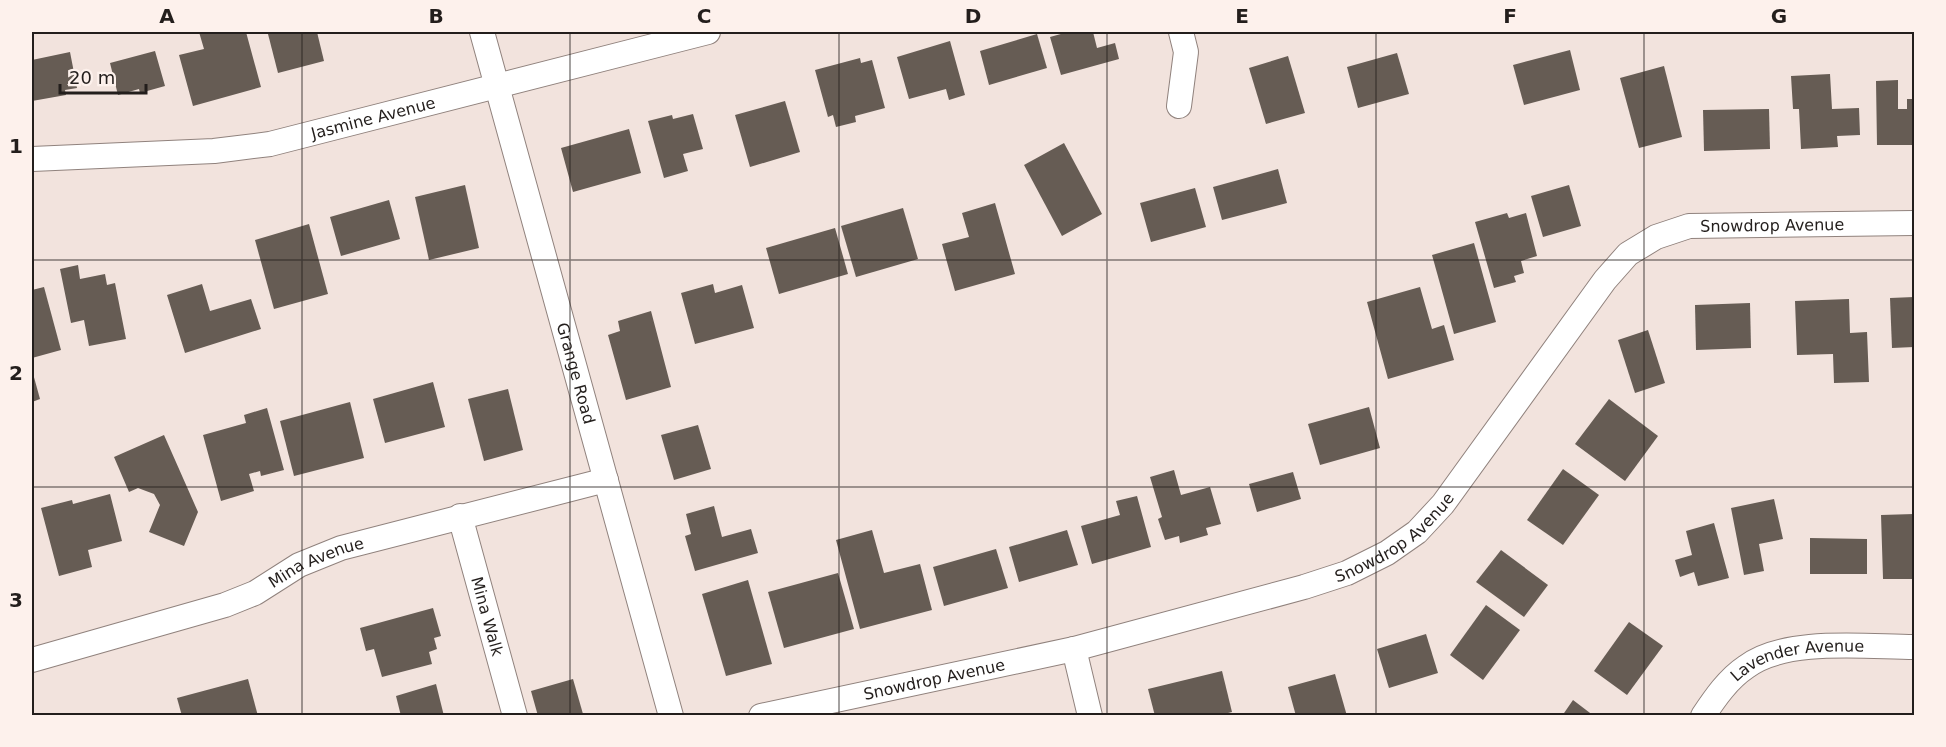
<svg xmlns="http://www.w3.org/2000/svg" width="1946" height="747" font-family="'DejaVu Sans',sans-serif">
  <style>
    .building { fill: #665c54 }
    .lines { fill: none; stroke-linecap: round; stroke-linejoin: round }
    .minor-casing { stroke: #90827d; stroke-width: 26 }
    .minor { stroke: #fff; stroke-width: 24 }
    .grid { fill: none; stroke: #231e1c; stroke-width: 1.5; stroke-opacity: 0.55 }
    .labels { text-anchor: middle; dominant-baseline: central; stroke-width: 6; stroke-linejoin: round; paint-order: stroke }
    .street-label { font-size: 16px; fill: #231e1c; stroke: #fdf1ec }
    .neatline { fill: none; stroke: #231e1c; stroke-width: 2 }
    .grid-label { font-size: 20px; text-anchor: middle; font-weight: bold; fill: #231e1c }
  </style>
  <rect width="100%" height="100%" fill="#f2e3dd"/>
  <g class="building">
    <polygon points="199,32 246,32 261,87 193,106 179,55 204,49"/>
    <polygon points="279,32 317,32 324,61 278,73 268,34"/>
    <polygon points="1068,32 1093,32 1097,48 1115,43 1119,59 1061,75 1050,37"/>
    <polygon points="1037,34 1047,68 989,85 980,51"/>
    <polygon points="950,41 965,95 949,100 946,89 909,99 897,57"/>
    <polygon points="1570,50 1580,90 1524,105 1513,65"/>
    <polygon points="155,51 165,86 140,93 139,89 118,95 110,63"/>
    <polygon points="70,52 77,88 65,90 66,95 32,101 32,60"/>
    <polygon points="1397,53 1409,94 1358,108 1347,67"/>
    <polygon points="1288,56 1305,113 1266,124 1249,68"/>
    <polygon points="860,58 861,63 872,60 885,108 855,116 856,122 836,127 833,115 828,117 815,70"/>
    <polygon points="1664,66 1682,137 1639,148 1620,78"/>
    <polygon points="1830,74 1832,109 1859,108 1860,135 1837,136 1838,147 1801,149 1799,109 1793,109 1791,76"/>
    <polygon points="1898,80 1898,109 1907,109 1907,99 1914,99 1914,145 1877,145 1876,81"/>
    <polygon points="785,101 800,152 750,167 735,115"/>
    <polygon points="1769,109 1770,149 1704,151 1703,110"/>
    <polygon points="693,114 703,149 683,154 688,171 664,178 648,121 672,115 673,119"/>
    <polygon points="629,129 641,173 573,192 561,148"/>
    <polygon points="1064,143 1102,214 1062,236 1024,165"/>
    <polygon points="1278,169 1287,203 1222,220 1213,187"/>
    <polygon points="465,185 479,248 429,260 415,197"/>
    <polygon points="1569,185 1581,226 1543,237 1531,196"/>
    <polygon points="1195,188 1206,227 1151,242 1140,203"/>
    <polygon points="389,200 400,239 341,256 330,217"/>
    <polygon points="995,203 1015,274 955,291 942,244 969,237 962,213"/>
    <polygon points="903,208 918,259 856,277 841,226"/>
    <polygon points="1507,213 1509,218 1526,213 1537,256 1521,261 1524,273 1514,276 1516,282 1494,288 1475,222"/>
    <polygon points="309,224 328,294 274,309 255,240"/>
    <polygon points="835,228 848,274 779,294 766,248"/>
    <polygon points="1474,243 1496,322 1454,334 1432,255"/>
    <polygon points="78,265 80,279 105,274 107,285 115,283 126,339 89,346 84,320 71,323 60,269"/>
    <polygon points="202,284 210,311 251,299 261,329 185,353 167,295"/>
    <polygon points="713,284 715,293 742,285 754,328 695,344 681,293"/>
    <polygon points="44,287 61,350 32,358 32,290"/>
    <polygon points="1420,287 1432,329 1444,325 1454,360 1388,379 1367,302"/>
    <polygon points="1914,297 1914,347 1892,348 1890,298"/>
    <polygon points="1849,299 1850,333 1867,332 1869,382 1834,383 1833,354 1797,355 1795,301"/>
    <polygon points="1750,303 1751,348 1696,350 1695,305"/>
    <polygon points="651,311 671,387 626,400 608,335 620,331 618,321"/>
    <polygon points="1648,330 1665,383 1635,393 1618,340"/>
    <polygon points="32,370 40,399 32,402"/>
    <polygon points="433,382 445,427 385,443 373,399"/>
    <polygon points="508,389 523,450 484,461 468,399"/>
    <polygon points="1609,399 1658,436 1625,481 1575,444"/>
    <polygon points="350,402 364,458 294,476 280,421"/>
    <polygon points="1369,407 1380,448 1320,465 1308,424"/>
    <polygon points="267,408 284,470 261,476 260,471 249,474 254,491 221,501 203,435 246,423 244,415"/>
    <polygon points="698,425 711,469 674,480 661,435"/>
    <polygon points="164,435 198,512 184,546 149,532 160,505 154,494 138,488 129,492 114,457"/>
    <polygon points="1563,469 1599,495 1563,545 1527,520"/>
    <polygon points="1174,470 1181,495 1210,487 1221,524 1206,528 1208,535 1180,543 1179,536 1165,540 1158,519 1162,517 1150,477"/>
    <polygon points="1293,472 1301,499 1257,512 1249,484"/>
    <polygon points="110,494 122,541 88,550 92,567 59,576 41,508 72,500 73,504"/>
    <polygon points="1137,496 1151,547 1092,564 1081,526 1120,515 1116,501"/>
    <polygon points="1774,499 1783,539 1759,544 1764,571 1744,575 1731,508"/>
    <polygon points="714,506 722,537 751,529 758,553 695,571 685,536 691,534 686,514"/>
    <polygon points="1914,514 1914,579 1883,579 1881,515"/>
    <polygon points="1714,523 1729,578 1698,586 1694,572 1680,577 1675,560 1692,555 1686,531"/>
    <polygon points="872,530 884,573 920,564 932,610 860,629 836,540"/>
    <polygon points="1067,530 1078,565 1019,582 1009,547"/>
    <polygon points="1810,538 1867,539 1867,574 1810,574"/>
    <polygon points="996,549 1008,588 944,606 933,567"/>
    <polygon points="1501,550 1548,585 1524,617 1476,582"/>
    <polygon points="838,573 854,629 784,648 768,592"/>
    <polygon points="748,580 772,664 726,676 702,594"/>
    <polygon points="1486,605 1520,630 1483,680 1450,655"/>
    <polygon points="433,608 441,636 434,638 437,649 429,652 432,664 382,677 374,649 366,651 360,628"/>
    <polygon points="1629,622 1663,646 1627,695 1594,671"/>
    <polygon points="1426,634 1438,673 1389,688 1377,649"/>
    <polygon points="1222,671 1232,712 1216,716 1155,716 1148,689"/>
    <polygon points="1335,674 1347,716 1296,716 1288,687"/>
    <polygon points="248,679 258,716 182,716 177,698"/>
    <polygon points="573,679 583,714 538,716 531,691"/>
    <polygon points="436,684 444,716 401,716 396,696"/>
    <polygon points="1573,700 1594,716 1562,716"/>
  </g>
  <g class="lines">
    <defs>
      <g id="minor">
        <path id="s1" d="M482,32L671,716"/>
        <polyline points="1179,106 1186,52 1181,32"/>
        <path id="s2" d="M32,159L214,151L270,144L708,32"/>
        <path id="s3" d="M460,516L515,716"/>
        <polyline points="1074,649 1090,716"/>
        <path id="s4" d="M32,660L225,605L255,593L299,565L341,548L606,480"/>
        <path id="s5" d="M761,716L1074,649L1304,587L1347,573L1387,553L1417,532L1443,504L1605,280L1628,254L1656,237L1689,226L1914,223"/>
        <path id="s6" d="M1703,716C1715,698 1728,679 1746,667C1785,637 1867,647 1914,647"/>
      </g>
    </defs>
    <use href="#minor" class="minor-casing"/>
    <use href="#minor" class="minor"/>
  </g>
  <path class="grid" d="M302,32V716M570,32V716M839,32V716M1107,32V716M1376,32V716M1644,32V716M32,260H1914M32,487H1914"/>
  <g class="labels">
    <g class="street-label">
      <text stroke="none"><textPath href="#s2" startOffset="345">Jasmine Avenue</textPath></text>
      <text stroke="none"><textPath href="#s5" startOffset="1185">Snowdrop Avenue</textPath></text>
      <text stroke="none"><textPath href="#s1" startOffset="354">Grange Road</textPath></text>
      <text stroke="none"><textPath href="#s5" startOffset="663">Snowdrop Avenue</textPath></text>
      <text stroke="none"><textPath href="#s4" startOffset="302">Mina Avenue</textPath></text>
      <text stroke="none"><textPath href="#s3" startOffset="104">Mina Walk</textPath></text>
      <text stroke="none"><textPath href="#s6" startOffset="118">Lavender Avenue</textPath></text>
      <text stroke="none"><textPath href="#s5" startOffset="177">Snowdrop Avenue</textPath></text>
    </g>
  </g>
  <rect width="1946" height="747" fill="none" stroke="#fdf1ec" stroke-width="66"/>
  <path d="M60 84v9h86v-9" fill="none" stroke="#231e1c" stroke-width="3"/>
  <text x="69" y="84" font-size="18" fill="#231e1c" stroke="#fdf1ec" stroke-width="4.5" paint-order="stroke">20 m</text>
  <rect x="33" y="33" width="1880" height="681" class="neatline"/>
  <g class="grid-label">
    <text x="167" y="23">A</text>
    <text x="436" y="23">B</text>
    <text x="704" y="23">C</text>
    <text x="973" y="23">D</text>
    <text x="1242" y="23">E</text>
    <text x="1510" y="23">F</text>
    <text x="1779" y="23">G</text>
    <text x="16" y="153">1</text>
    <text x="16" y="380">2</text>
    <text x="16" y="607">3</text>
  </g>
</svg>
